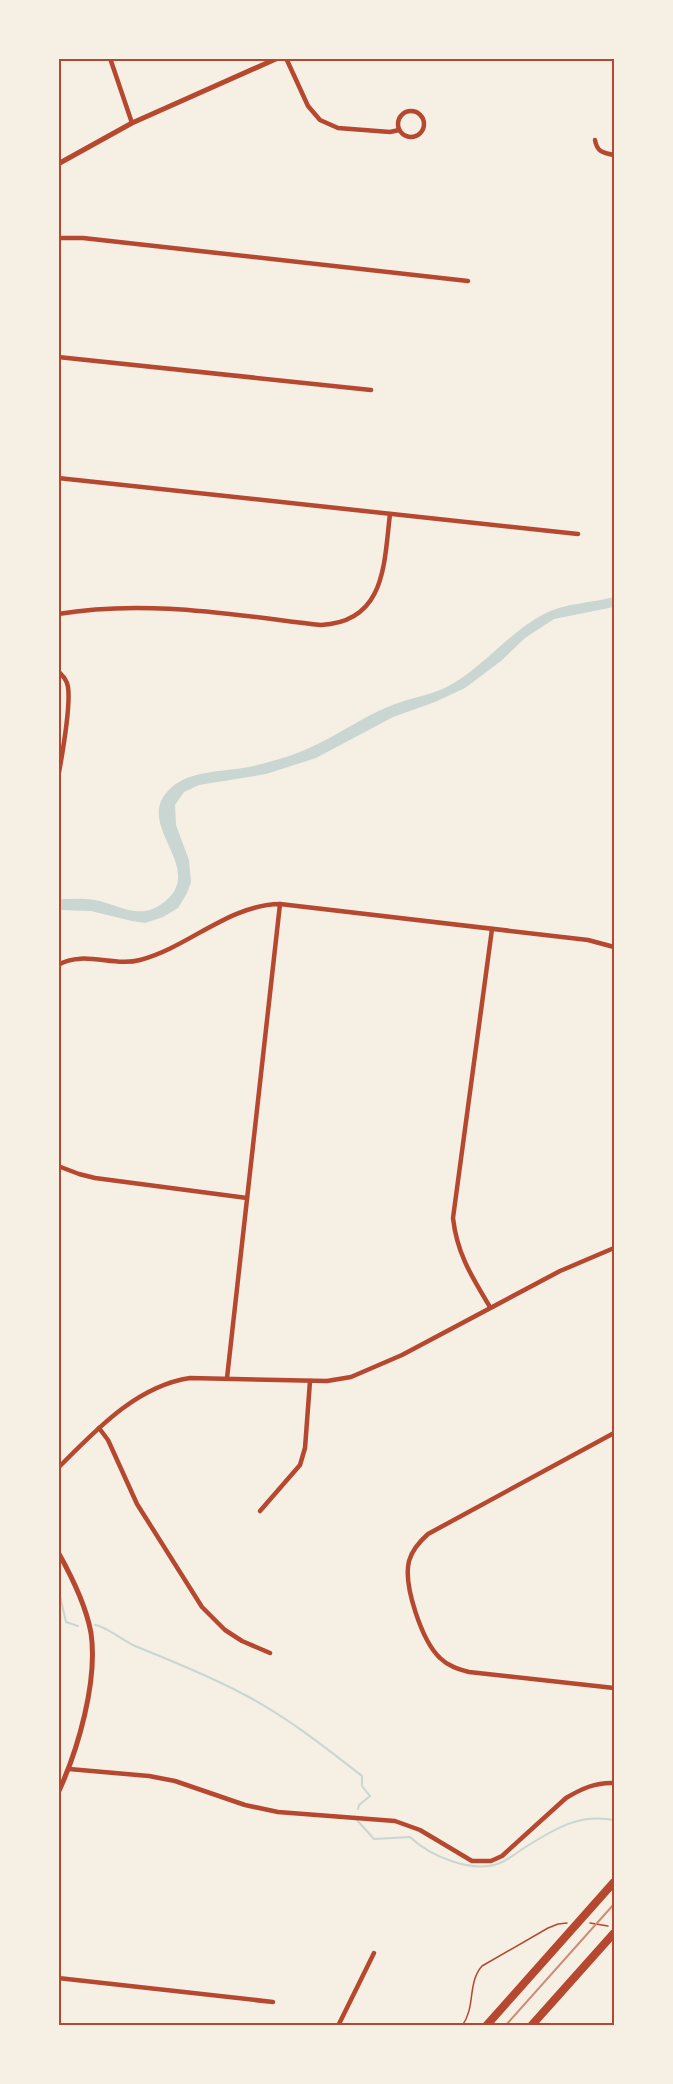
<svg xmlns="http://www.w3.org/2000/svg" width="673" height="2084" font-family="Arial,sans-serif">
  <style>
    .water { fill: #c9d6d2 }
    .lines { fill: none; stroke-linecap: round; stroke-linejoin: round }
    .stream { stroke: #c9d6d2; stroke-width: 2 }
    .path { stroke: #b5482f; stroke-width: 1.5 }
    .minor { stroke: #b5482f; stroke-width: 4.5 }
    .tertiary { stroke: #b5482f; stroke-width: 5 }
    .motorway { stroke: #b5482f; stroke-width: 8 }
    .rail { stroke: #cf8b77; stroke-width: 2 }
    .neatline { fill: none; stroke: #b5482f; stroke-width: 2 }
  </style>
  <rect width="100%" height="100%" fill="#f6efe4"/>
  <path class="water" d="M614,597V607L554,619L525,638L501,661L465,688L435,702L393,717L316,758L266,774L199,785L184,792L175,805L176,825L189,860L191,882L187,893L178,908L163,917L145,923L132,921L91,911L59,910V899C71,899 83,898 95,900C117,904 138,920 160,905C213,870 129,825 171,788C190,770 224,772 249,767C269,762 290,757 309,748C337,736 362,717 390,706C411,697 435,695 454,683C487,663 510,632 544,614C565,603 592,603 614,597Z"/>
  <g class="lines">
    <g class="stream">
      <polyline points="58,1587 66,1622 78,1626"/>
      <path d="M95,1625C106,1626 123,1641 135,1646C172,1661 210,1676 245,1695C287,1717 325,1747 362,1776V1786L370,1796L359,1805L358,1809"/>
      <path d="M356,1819L374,1839L410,1837C430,1856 472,1874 500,1863C508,1860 516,1853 524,1848C553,1830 578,1813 614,1820"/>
    </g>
    <g class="path">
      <polyline points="590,1923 608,1926"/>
      <path d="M462,2026C476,2007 467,1983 482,1966L548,1928L558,1924L567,1923"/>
    </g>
    <g class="minor">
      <polyline points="110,58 132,123"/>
      <polyline points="286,58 308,106 320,120 338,128 390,132 399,130"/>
      <circle cx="411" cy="124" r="13"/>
      <path d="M595,140C597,152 603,153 614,155"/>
      <polyline points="58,238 83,238 468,281"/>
      <polyline points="58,357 371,390"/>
      <polyline points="58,478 578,534"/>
      <path d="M58,614C146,599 234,615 321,625C386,622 384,563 390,514"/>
      <path d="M58,671C63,676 67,680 68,687C71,707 62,756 58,778"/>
      <path d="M58,965C83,950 114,967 140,960C189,947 228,905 280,904L588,940L614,947"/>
      <polyline points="58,1166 79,1174 95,1178 247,1198"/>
      <path d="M490,1307C472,1277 457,1254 453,1218L492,929"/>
      <polyline points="227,1378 280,904"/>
      <polyline points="99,1428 108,1440 137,1504 202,1607 225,1630 242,1641 270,1653"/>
      <path d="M614,1433L428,1534C419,1542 412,1550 409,1561C403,1585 422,1641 440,1658C448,1666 458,1669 469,1672L614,1688"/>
      <path d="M58,1468C95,1431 136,1386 190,1378L327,1381L351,1377L402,1355L560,1271L614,1248"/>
      <polyline points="260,1511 300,1465 305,1448 310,1381"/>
      <path d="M69,1769L149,1776L175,1781L245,1805L278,1812L395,1821L420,1830L472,1861H491L502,1856L566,1798C581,1789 596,1782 614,1783"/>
      <polyline points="58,1978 273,2002"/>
      <polyline points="338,2026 374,1953"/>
    </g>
    <g class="tertiary">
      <polyline points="58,164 132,123 278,58"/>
      <path d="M58,1552C72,1577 86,1605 91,1633C98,1681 78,1750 58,1793"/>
    </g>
    <g class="motorway">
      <polyline points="486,2026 614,1882"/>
      <polyline points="531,2026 614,1933"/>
    </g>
    <polyline class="rail" points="505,2026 614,1904"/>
  </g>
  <rect width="673" height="2084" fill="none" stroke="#f6efe4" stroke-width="120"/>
  <rect x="60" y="60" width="553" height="1964" class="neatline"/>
</svg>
